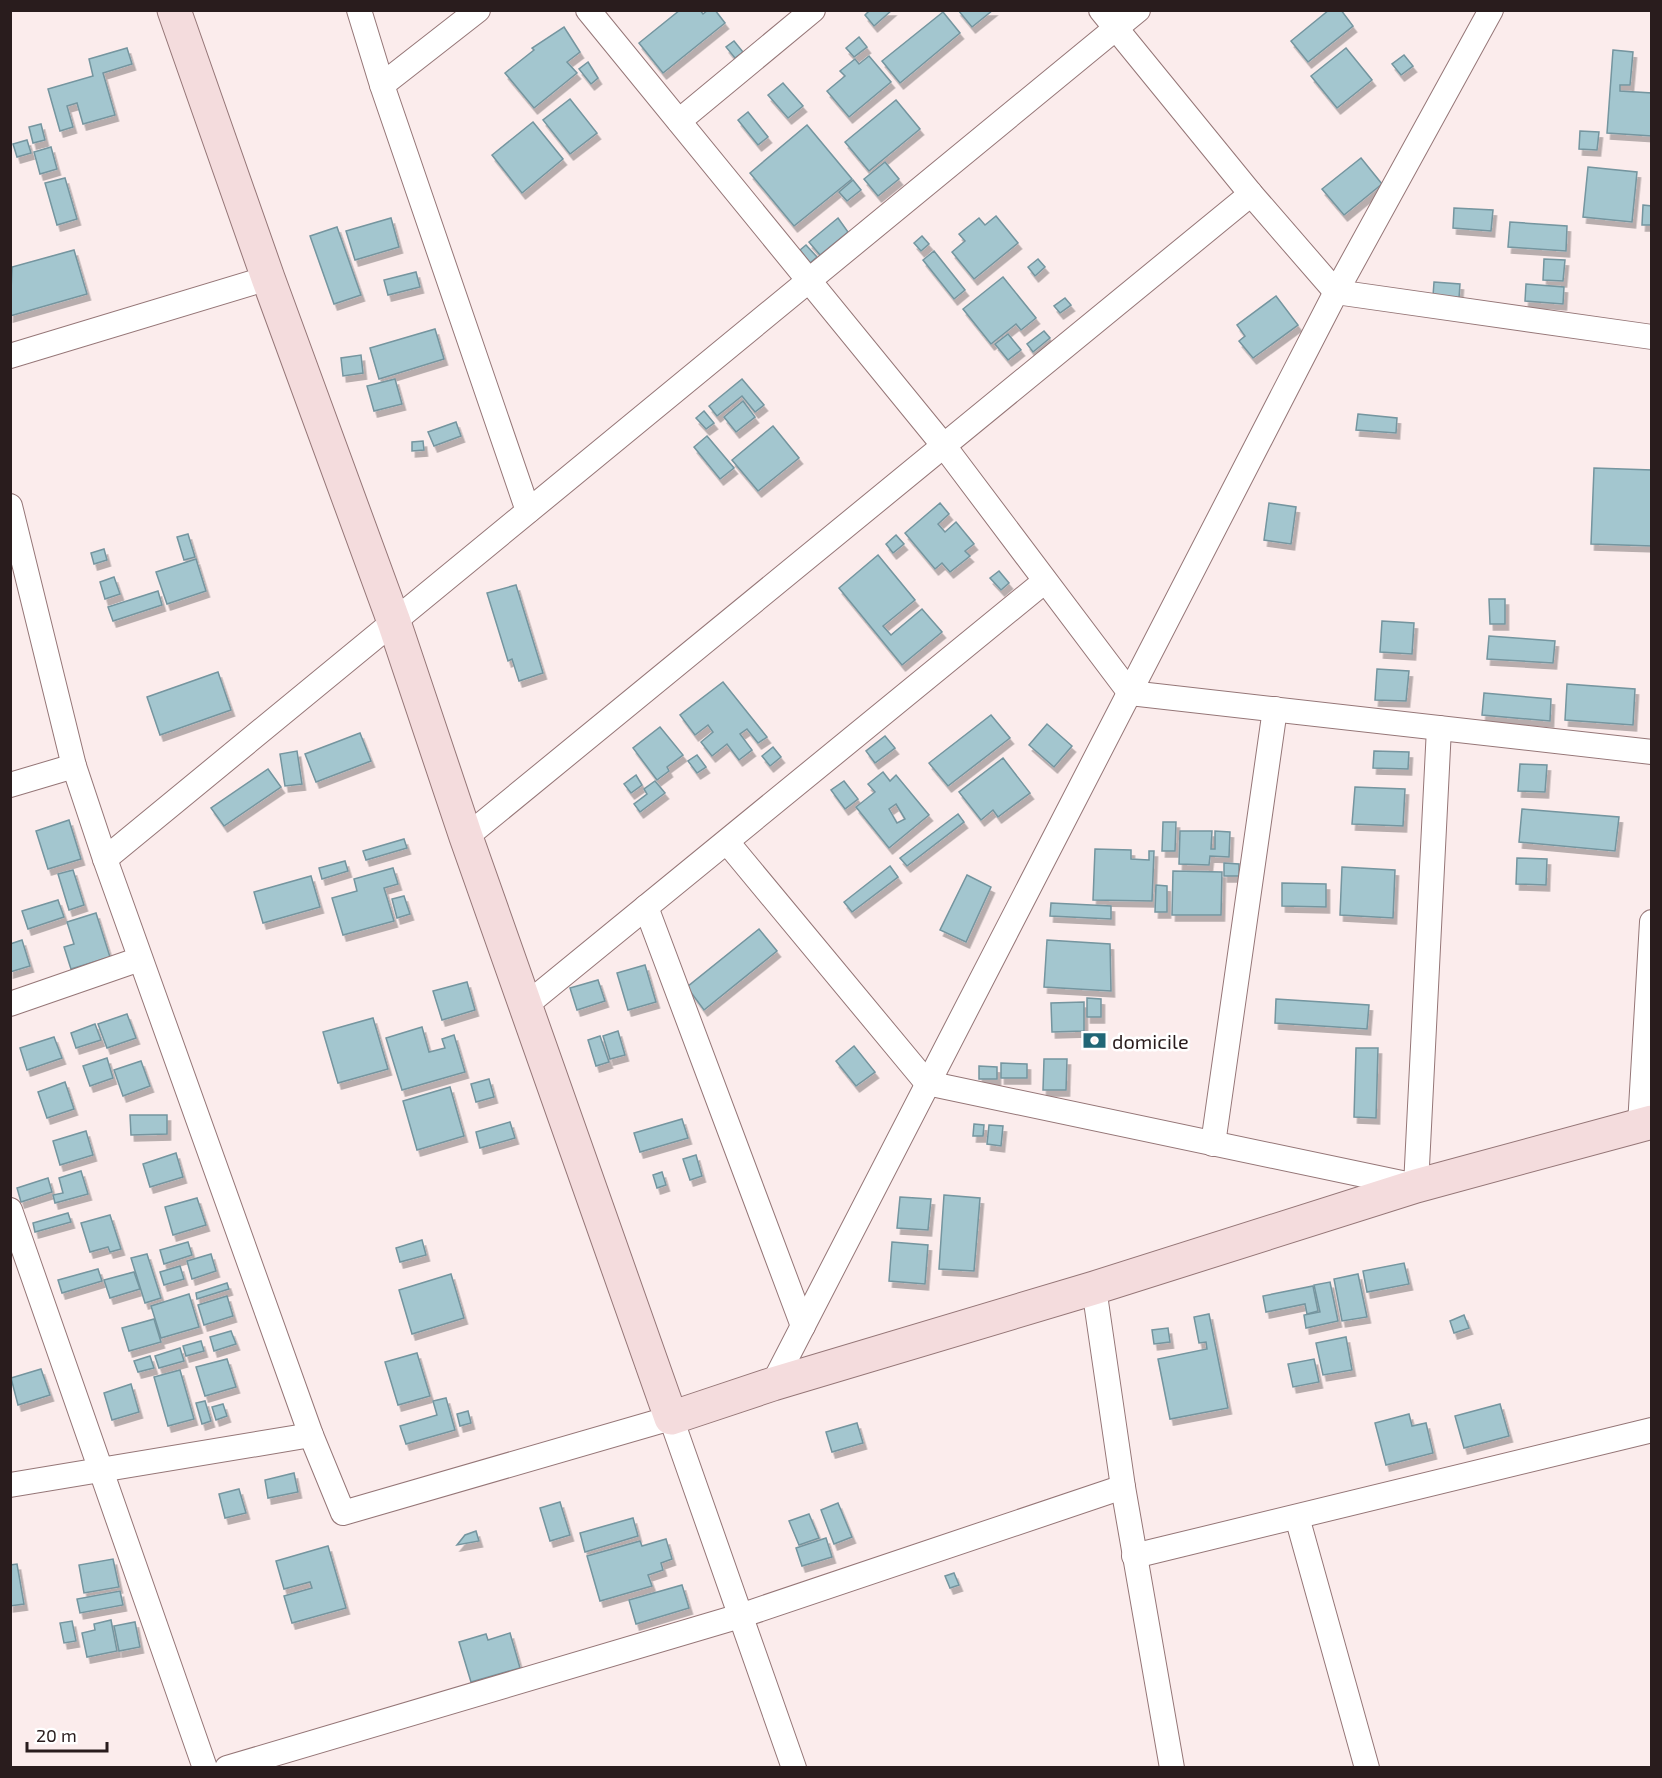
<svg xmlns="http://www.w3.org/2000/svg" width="1662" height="1778" font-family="'Exo 2',sans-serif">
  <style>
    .building { fill: #a3c6cf; stroke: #74959f; stroke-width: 1.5; fill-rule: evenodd; filter: url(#shadow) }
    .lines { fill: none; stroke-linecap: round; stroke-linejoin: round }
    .street-casing { stroke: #957677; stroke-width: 26 }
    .secondary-casing { stroke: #957677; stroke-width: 35 }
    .street { stroke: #fff; stroke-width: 24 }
    .secondary { stroke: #f4dcdd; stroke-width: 33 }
    .labels { text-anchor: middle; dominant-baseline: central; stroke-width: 5; stroke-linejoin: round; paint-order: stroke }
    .poi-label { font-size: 20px; fill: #291c1d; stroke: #fff; text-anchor: start }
  </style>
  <defs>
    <filter id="shadow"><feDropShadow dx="3.5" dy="6" stdDeviation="0" flood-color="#0004"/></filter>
  </defs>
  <rect width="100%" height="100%" fill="#fbecec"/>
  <g class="building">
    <polygon points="680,10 700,10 703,14 708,10 715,10 725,23 663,73 639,43"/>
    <polygon points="870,10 892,10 874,26 865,15"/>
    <polygon points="958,10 993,10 972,27"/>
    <polygon points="1329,10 1341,10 1353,26 1308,62 1291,41"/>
    <polygon points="943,12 960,33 900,83 882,61"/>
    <polygon points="564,27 580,52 567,62 577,73 534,108 505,73 534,50 532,48"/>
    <polygon points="859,37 867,47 854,57 846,48"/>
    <polygon points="734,41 743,52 735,58 726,47"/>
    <polygon points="127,48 132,64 103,73 115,115 83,124 77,103 67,106 73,127 60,131 48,89 93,76 89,59"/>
    <polygon points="1346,48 1372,80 1337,108 1311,76"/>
    <polygon points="1613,50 1633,52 1630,85 1620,85 1620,91 1652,93 1652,136 1607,133"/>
    <polygon points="1404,55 1413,66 1401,75 1392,64"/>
    <polygon points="869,56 891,82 849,117 827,91 845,76 840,71 855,59 859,64"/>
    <polygon points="588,62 598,78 591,84 579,69"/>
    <polygon points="783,83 803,106 788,118 768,95"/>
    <polygon points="570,99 597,133 570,154 543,120"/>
    <polygon points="896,100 920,129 869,171 845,142"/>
    <polygon points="748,112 768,137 758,145 738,120"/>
    <polygon points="533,122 563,159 522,193 492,155"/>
    <polygon points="41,124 45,140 33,143 29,127"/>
    <polygon points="807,125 852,179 794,226 750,173"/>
    <polygon points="1580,131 1599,132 1597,150 1579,149"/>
    <polygon points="27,140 31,153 17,157 13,144"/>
    <polygon points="51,147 57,169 40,174 34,152"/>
    <polygon points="1361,158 1382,184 1344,215 1322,189"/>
    <polygon points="885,162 899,179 878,196 864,179"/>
    <polygon points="1588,167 1637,172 1632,222 1583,217"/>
    <polygon points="65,178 77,219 57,225 45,183"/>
    <polygon points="853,180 861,190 847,201 839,192"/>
    <polygon points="1643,205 1652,206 1652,225 1642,225"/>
    <polygon points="1454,208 1493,210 1491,231 1453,228"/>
    <polygon points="996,216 1018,243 974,279 952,252 965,241 959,234 979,218 985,225"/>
    <polygon points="391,218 399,247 355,260 346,231"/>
    <polygon points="838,218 848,232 820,255 809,242"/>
    <polygon points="1510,222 1567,226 1566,251 1508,247"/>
    <polygon points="337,227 361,295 334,304 310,236"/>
    <polygon points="922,236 929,244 921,251 914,243"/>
    <polygon points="806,245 817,257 810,263 800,250"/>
    <polygon points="74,250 87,294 10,316 12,267"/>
    <polygon points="934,251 965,290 954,299 923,260"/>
    <polygon points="1038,259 1045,267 1035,276 1028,267"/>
    <polygon points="1544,259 1565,260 1563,281 1543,280"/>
    <polygon points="416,272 420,287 388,295 384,280"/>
    <polygon points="1003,277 1036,318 1021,330 1016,324 991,344 963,309"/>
    <polygon points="1434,282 1460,284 1459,298 1433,296"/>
    <polygon points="1526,284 1564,287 1563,304 1525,301"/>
    <polygon points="1276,296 1298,325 1253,358 1239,341 1245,336 1237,325"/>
    <polygon points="1065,298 1071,305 1060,313 1054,306"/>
    <polygon points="435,329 444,359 379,379 370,348"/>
    <polygon points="1044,331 1050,338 1033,352 1027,344"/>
    <polygon points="1008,334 1021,350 1008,360 995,344"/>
    <polygon points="361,355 363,373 343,376 341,358"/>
    <polygon points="395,379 402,404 374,411 367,386"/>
    <polygon points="742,379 764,405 755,412 742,396 717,416 709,406"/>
    <polygon points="743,401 755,417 736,432 724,417"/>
    <polygon points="704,411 714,423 706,429 696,418"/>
    <polygon points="1358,414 1397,418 1396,433 1356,430"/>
    <polygon points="456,422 461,436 434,446 428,432"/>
    <polygon points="773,426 799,458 758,491 732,460"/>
    <polygon points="707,436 734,468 720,479 694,447"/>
    <polygon points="423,441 424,450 412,451 412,442"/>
    <polygon points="1594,468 1652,470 1652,546 1591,544"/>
    <polygon points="940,503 949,514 938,524 945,532 956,522 974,544 965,551 970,556 950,572 942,563 935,569 905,533"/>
    <polygon points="1269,503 1296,507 1291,544 1264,540"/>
    <polygon points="188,534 195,557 184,560 177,537"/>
    <polygon points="896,535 904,544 893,553 886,544"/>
    <polygon points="104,549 107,560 94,564 91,553"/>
    <polygon points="878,555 915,600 883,626 891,635 922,609 942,632 902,665 839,588"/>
    <polygon points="196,559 206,591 167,604 156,572"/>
    <polygon points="999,571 1009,583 1001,590 990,578"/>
    <polygon points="114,577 120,594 105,599 100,582"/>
    <polygon points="516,585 543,673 519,681 512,659 508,661 487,593"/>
    <polygon points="158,591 162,605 113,621 108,607"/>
    <polygon points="1489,599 1505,599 1505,624 1490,624"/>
    <polygon points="1382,621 1414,623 1412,654 1380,652"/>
    <polygon points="1489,636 1555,641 1553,663 1487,659"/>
    <polygon points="1377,669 1409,671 1406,701 1375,700"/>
    <polygon points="218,672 231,710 160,735 147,697"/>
    <polygon points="723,682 767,737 758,743 747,729 740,734 752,750 739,760 727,744 712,756 701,742 713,732 708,725 695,735 680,715"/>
    <polygon points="1567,684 1635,689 1633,725 1565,720"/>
    <polygon points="1484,693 1551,699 1550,721 1482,715"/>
    <polygon points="991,715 1010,738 948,786 929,763"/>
    <polygon points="1047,724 1072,746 1054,767 1029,745"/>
    <polygon points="660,727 683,755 667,767 669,771 657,780 633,748"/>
    <polygon points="360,733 371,761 316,782 305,754"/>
    <polygon points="885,736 895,748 875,763 866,751"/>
    <polygon points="773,747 781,757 770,766 762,756"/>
    <polygon points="297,751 302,784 285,786 280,754"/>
    <polygon points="1374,751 1409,752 1408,769 1373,768"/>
    <polygon points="697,755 706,767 697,773 688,761"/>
    <polygon points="1003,758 1030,793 998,817 993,810 981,820 959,792"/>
    <polygon points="1520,764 1547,765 1545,792 1518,791"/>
    <polygon points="268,769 281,787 224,826 211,808"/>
    <path d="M883,772L890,781L896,775L929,815L889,848L856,807L875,792L868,784ZM896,804L905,819L897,823L889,809Z"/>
    <polygon points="636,775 642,785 631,793 624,784"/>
    <polygon points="655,781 665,793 640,812 634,804 647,794 644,789"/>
    <polygon points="844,781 858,799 845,809 831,790"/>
    <polygon points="1355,787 1405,789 1403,826 1352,824"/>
    <polygon points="1522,809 1619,817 1615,851 1519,842"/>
    <polygon points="958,814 964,822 907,866 900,858"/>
    <polygon points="69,820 81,859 48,869 36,831"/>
    <polygon points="1163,822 1176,822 1175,851 1162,851"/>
    <polygon points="1180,831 1212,831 1211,849 1215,849 1215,831 1230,832 1229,857 1210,856 1209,865 1179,864"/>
    <polygon points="404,839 407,848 366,860 363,851"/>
    <polygon points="1095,849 1131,850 1131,859 1149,860 1149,851 1154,851 1152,901 1093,900"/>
    <polygon points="1517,858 1547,859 1546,885 1516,884"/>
    <polygon points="345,861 348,871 322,879 319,868"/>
    <polygon points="1224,863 1239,864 1239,876 1224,876"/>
    <polygon points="890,866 898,877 852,912 844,902"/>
    <polygon points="1342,867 1395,870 1393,918 1340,915"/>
    <polygon points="393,868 398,884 384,888 394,921 343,935 332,898 357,891 354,879"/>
    <polygon points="73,870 84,905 69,910 58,874"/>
    <polygon points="1173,871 1222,872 1221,915 1172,915"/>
    <polygon points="967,875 991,887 966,942 940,930"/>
    <polygon points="311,876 320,907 263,923 254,892"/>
    <polygon points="1282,883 1326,884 1326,907 1282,906"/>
    <polygon points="1156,885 1167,886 1167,912 1155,912"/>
    <polygon points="404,896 410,914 397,918 392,899"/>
    <polygon points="58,900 64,917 28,929 22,911"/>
    <polygon points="1051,903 1111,906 1111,919 1050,916"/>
    <polygon points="96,913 110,957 71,969 64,947 74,944 67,922"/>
    <polygon points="759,929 777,951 704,1010 687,987"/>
    <polygon points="22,940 30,966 10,972 10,944"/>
    <polygon points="1047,940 1110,944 1111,991 1044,987"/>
    <polygon points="645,965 656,1002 628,1010 617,973"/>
    <polygon points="598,980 605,1001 577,1010 570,988"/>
    <polygon points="467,982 475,1010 442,1020 433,991"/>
    <polygon points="1087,998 1101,999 1101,1017 1087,1017"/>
    <polygon points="1276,999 1369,1005 1367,1029 1275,1023"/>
    <polygon points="1084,1002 1084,1031 1052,1032 1051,1003"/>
    <polygon points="127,1014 136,1038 107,1048 98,1024"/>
    <polygon points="373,1018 388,1069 338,1083 323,1032"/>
    <polygon points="95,1024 101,1040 76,1048 71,1033"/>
    <polygon points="422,1027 429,1052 445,1048 442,1039 454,1035 465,1072 402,1090 386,1038"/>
    <polygon points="618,1031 625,1055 610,1059 603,1036"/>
    <polygon points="600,1036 609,1062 596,1066 588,1040"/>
    <polygon points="54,1037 62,1058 27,1070 20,1048"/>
    <polygon points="854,1046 875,1072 856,1086 836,1061"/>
    <polygon points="1356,1048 1378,1048 1376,1118 1354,1117"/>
    <polygon points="107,1058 113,1078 90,1086 83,1066"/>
    <polygon points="1044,1059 1067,1059 1066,1090 1043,1090"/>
    <polygon points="141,1061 150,1086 123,1096 114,1070"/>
    <polygon points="1001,1063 1027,1064 1027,1078 1001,1078"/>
    <polygon points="979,1066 997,1067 997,1079 979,1079"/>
    <polygon points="489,1079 494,1097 476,1102 471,1084"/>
    <polygon points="65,1082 74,1109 47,1118 38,1092"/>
    <polygon points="450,1087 464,1136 417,1150 403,1101"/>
    <polygon points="130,1115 167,1115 167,1134 131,1135"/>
    <polygon points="682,1119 688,1138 640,1152 634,1133"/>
    <polygon points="510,1122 515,1138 480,1148 476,1132"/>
    <polygon points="974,1124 984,1125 983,1136 973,1136"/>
    <polygon points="989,1125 1003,1126 1001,1146 987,1144"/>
    <polygon points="86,1131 93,1155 60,1165 53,1141"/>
    <polygon points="176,1153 183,1177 150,1187 143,1164"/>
    <polygon points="696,1155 702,1176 690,1180 683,1159"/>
    <polygon points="81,1171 88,1194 55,1203 53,1195 63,1193 59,1178"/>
    <polygon points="662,1172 666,1185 657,1188 653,1175"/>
    <polygon points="48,1178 52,1192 21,1202 17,1188"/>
    <polygon points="944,1195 980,1198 974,1271 939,1269"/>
    <polygon points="900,1197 931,1199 928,1230 897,1228"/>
    <polygon points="197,1198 206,1225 173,1235 165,1207"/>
    <polygon points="68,1213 71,1222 35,1232 33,1223"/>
    <polygon points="110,1215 121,1249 110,1252 108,1247 90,1252 81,1223"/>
    <polygon points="422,1240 426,1255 400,1262 396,1248"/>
    <polygon points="188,1242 192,1255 164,1264 160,1250"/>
    <polygon points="892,1242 928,1245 925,1284 889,1281"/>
    <polygon points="147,1254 161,1298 145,1303 131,1258"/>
    <polygon points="211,1254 216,1271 192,1279 187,1261"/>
    <polygon points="1404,1263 1409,1284 1367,1292 1363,1271"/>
    <polygon points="180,1266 184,1279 164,1285 160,1272"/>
    <polygon points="98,1269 102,1281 62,1293 58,1280"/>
    <polygon points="134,1272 140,1289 110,1298 104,1280"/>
    <polygon points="451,1274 464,1318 412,1334 399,1290"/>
    <polygon points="1358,1274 1367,1317 1342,1321 1334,1279"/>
    <polygon points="1330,1282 1338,1321 1306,1328 1304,1315 1320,1312 1314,1285"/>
    <polygon points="227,1283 229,1289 197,1299 196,1293"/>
    <polygon points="1313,1286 1318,1311 1307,1314 1305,1304 1266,1312 1263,1296"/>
    <polygon points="189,1294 199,1327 161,1338 151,1306"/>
    <polygon points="227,1296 233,1316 204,1325 198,1305"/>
    <polygon points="1209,1314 1228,1408 1170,1419 1158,1359 1207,1349 1206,1342 1199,1343 1194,1317"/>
    <polygon points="1464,1315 1469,1328 1454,1333 1450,1321"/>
    <polygon points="154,1319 161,1342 129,1351 122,1328"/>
    <polygon points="1168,1328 1170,1342 1154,1344 1152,1330"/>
    <polygon points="231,1331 236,1344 214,1351 210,1337"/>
    <polygon points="1346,1337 1352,1370 1323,1375 1316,1343"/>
    <polygon points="201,1341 204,1351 186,1356 183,1346"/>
    <polygon points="180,1348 184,1361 159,1368 155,1356"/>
    <polygon points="417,1353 430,1396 398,1405 385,1362"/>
    <polygon points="150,1356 154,1368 138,1372 134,1361"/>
    <polygon points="227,1359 236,1387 205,1396 196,1367"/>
    <polygon points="1314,1359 1319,1382 1293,1387 1288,1364"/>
    <polygon points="41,1369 50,1395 18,1405 11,1378"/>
    <polygon points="180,1370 194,1419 168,1426 154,1377"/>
    <polygon points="131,1384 139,1412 112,1420 104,1393"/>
    <polygon points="446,1398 455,1430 406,1444 400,1426 437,1415 433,1401"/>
    <polygon points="205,1401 211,1421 202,1424 196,1403"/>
    <polygon points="223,1404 227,1416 216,1420 212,1407"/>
    <polygon points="1500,1404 1509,1436 1464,1448 1455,1416"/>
    <polygon points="468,1411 471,1423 460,1426 457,1414"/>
    <polygon points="1409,1414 1412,1426 1426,1423 1433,1453 1386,1465 1375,1423"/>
    <polygon points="857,1423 863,1443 832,1452 826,1432"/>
    <polygon points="294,1473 298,1492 268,1498 265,1480"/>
    <polygon points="239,1489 246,1513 225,1518 219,1494"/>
    <polygon points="560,1502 570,1535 550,1541 540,1508"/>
    <polygon points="838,1503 852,1537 834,1544 821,1510"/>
    <polygon points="809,1514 819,1538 799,1545 789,1521"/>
    <polygon points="633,1518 638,1536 585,1552 580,1533"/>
    <polygon points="476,1531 479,1541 457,1545 465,1535"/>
    <polygon points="826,1538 832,1557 802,1566 796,1548"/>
    <polygon points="666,1539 672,1559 661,1563 663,1570 648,1575 652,1586 600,1601 587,1556 640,1541 642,1546"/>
    <polygon points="328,1546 346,1608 292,1623 284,1596 312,1588 310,1582 284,1589 276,1561"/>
    <polygon points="113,1559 119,1587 84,1593 79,1565"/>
    <polygon points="17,1564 24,1604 10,1606 10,1565"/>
    <polygon points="954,1573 959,1585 950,1588 945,1576"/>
    <polygon points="682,1585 689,1608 636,1624 629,1600"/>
    <polygon points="120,1591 123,1605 80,1613 77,1599"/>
    <polygon points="111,1620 117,1651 87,1657 82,1633 95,1630 94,1624"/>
    <polygon points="72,1621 76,1641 64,1643 60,1623"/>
    <polygon points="135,1622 140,1647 119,1651 114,1626"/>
    <polygon points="510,1633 520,1668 471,1682 459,1642 486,1634 488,1640"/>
  </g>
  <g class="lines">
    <defs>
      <g id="street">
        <polyline points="359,10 382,85 528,511"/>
        <polyline points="588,10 944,446 1130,693 1652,752"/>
        <polyline points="1101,10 1251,194 1336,292 1652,337"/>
        <polyline points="382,85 478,10"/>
        <polyline points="679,121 813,10"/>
        <polyline points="10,356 268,278"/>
        <polyline points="10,506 74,766 105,859 311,1435 343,1513 671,1418 794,1768"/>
        <polyline points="10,785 74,766"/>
        <polyline points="466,837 1251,194"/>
        <polyline points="727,842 927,1083 1416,1186 1439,728"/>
        <polyline points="105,859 1138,10"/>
        <polyline points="646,907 803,1326"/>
        <polyline points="10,1004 140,959"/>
        <polyline points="525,1006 1045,581"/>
        <polyline points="1640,1125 1652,922"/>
        <polyline points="1213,1144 1275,709"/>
        <polyline points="10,1210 205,1768"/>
        <polyline points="1094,1288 1123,1487 1172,1768"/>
        <polyline points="773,1384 1336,292 1491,10"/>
        <polyline points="10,1485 311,1435"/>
        <polyline points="1297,1517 1367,1768"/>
        <polyline points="1134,1556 1652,1430"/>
        <polyline points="227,1768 740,1616 1123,1487"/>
      </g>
      <polyline id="secondary" points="174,10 268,278 394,622 466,837 671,1418 773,1384 1094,1288 1416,1186 1652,1122"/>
    </defs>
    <use href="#street" class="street-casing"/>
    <use href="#secondary" class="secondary-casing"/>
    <use href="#street" class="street"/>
    <use href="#secondary" class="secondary"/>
  </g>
  <defs>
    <symbol id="bank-bare" viewBox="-9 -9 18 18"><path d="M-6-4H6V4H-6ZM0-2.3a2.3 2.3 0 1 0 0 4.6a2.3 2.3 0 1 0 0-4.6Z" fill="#216676" stroke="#fff" stroke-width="2.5" paint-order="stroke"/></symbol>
  </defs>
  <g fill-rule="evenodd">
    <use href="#bank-bare" x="1078" y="1024" width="33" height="33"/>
  </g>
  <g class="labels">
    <g class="poi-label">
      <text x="1112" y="1041">domicile</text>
    </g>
  </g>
  <rect width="1662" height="1778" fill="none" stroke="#291c1d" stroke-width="24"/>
  <path d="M27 1742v9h80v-9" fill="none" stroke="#291c1d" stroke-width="3"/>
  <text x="36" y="1742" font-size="18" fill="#291c1d" stroke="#ffffff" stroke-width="4.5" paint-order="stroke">20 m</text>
</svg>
